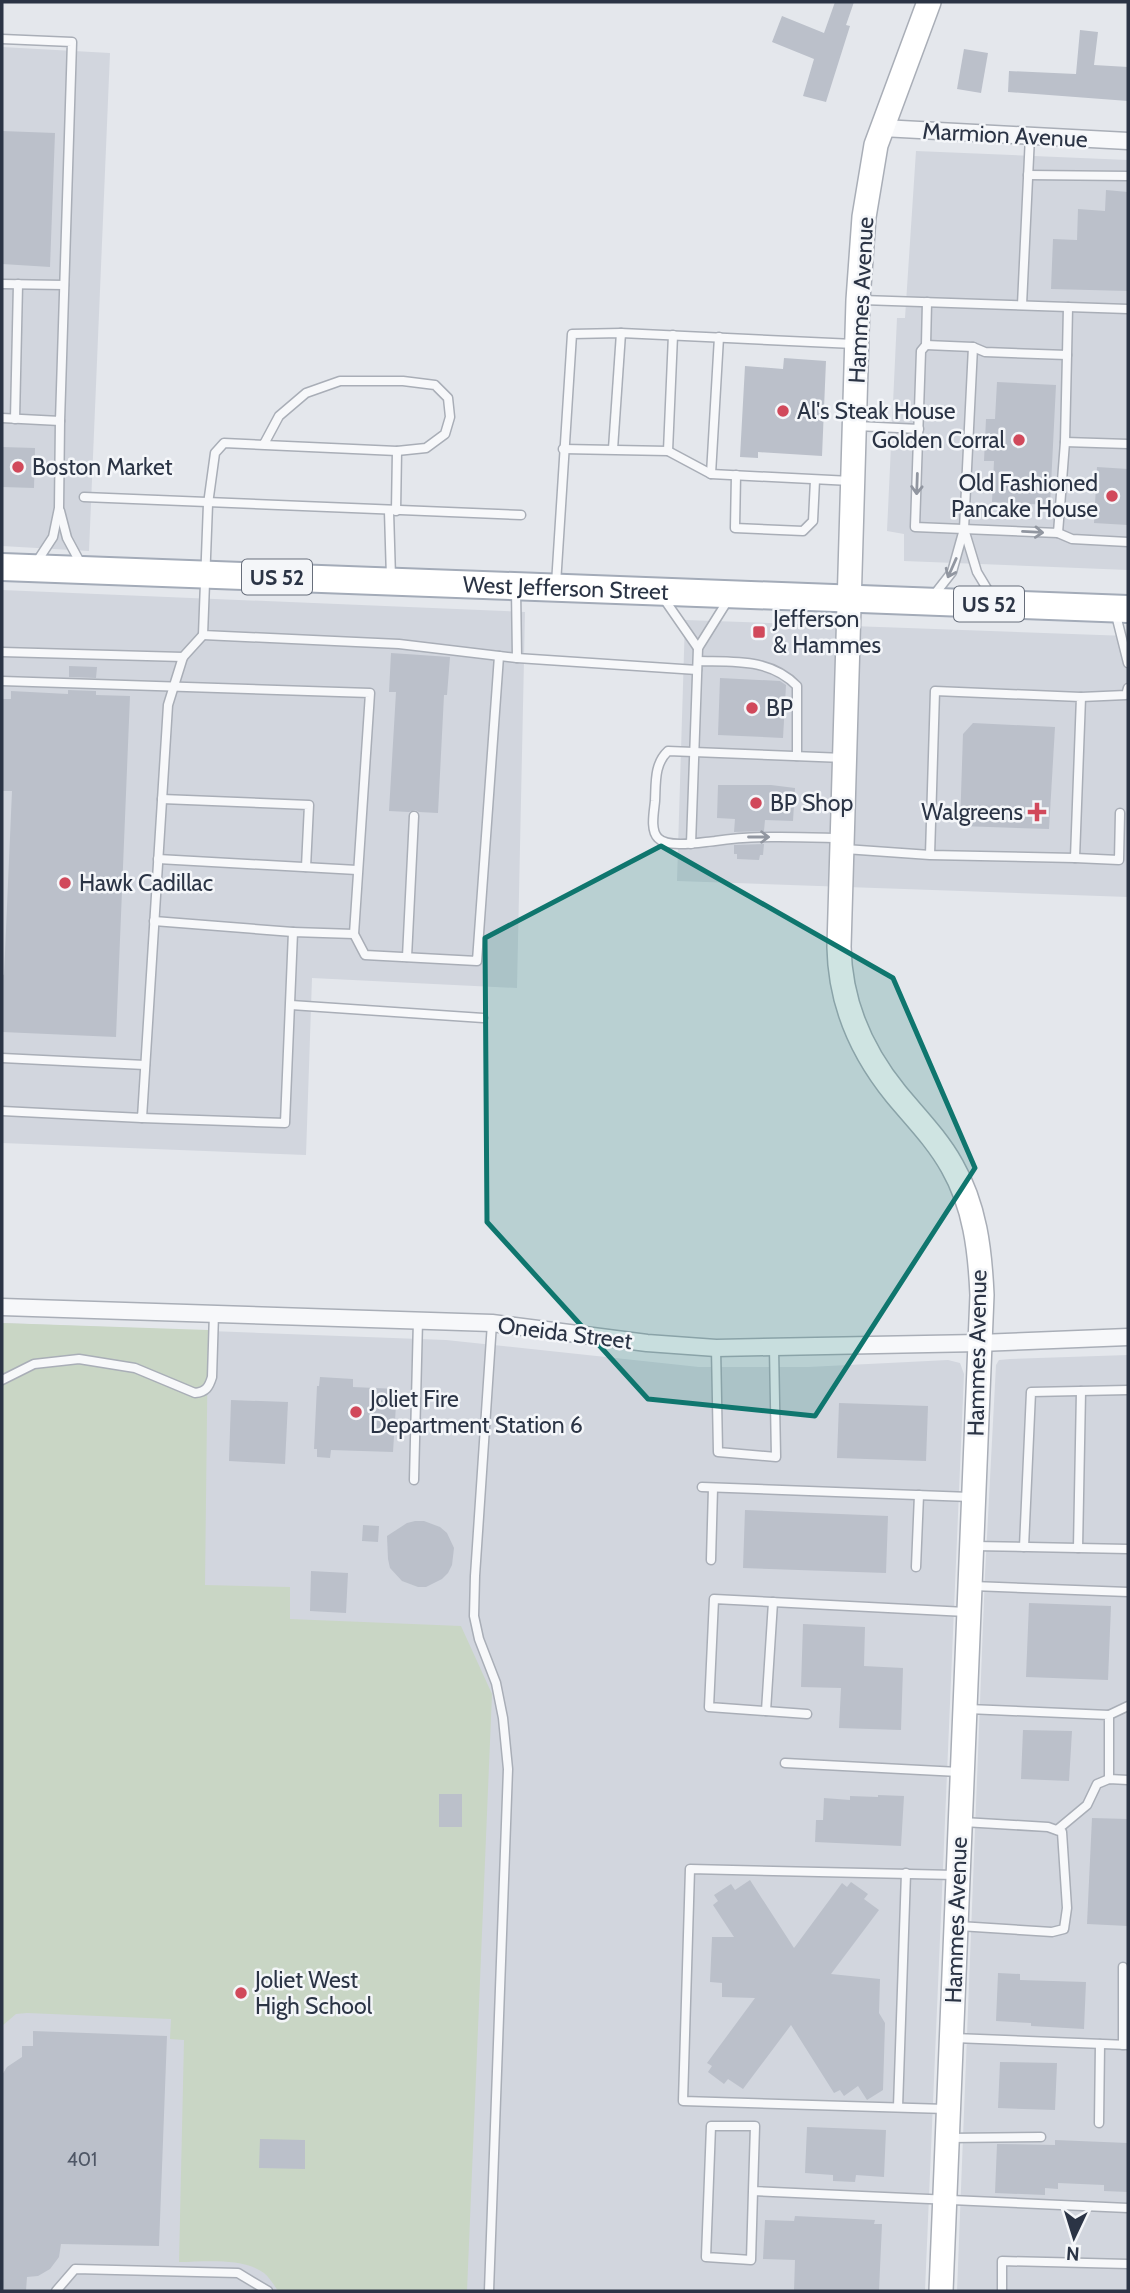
<svg xmlns="http://www.w3.org/2000/svg" width="1130" height="2293" font-family="Cabin,sans-serif">
  <style>
    .built { fill: #d2d6de }
    .green { fill: #c9d6c5 }
    .building { fill: #bbc0ca }
    .lines { fill: none; stroke-linecap: round; stroke-linejoin: round }
    .lane-casing { stroke: #a9aeb7; stroke-width: 11 }
    .street-casing { stroke: #a9aeb7; stroke-width: 19 }
    .secondary-casing { stroke: #a9aeb7; stroke-width: 26 }
    .primary-casing { stroke: #a3abb8; stroke-width: 30 }
    .lane { stroke: #f7f8fa; stroke-width: 8 }
    .street { stroke: #f7f8fa; stroke-width: 16 }
    .secondary { stroke: #fff; stroke-width: 23 }
    .primary { stroke: #fff; stroke-width: 26 }
    .oneway { stroke: #9196a0 }
    .marked { fill: #0f766e; fill-opacity: 0.2; stroke: #0f766e; stroke-width: 5; stroke-linejoin: round }
    .poi-dot { fill: #d1495b; stroke: #f4f6f9; stroke-width: 2.5 }
    .labels { text-anchor: middle; dominant-baseline: central; stroke-width: 5; stroke-linejoin: round; paint-order: stroke }
    .number-label { font-size: 19px; fill: #4f5766 }
    .shield { fill: #f4f6f9; stroke: #676e7b; stroke-width: 2 }
    .shield-label { font-size: 21px; font-weight: bold; fill: #2b3445 }
    .street-label { font-size: 23px; fill: #2b3445; stroke: #f4f6f9 }
    .poi-label { font-size: 23px; fill: #2b3445; stroke: #f4f6f9; text-anchor: start }
  </style>
  <rect width="100%" height="100%" fill="#e4e7ec"/>
  <g class="built">
    <polygon points="2,47 110,53 89,551 2,546"/>
    <polygon points="916,151 1128,160 1128,570 904,561 904,534 887,531 897,318 905,318"/>
    <polygon points="2,590 525,612 517,988 312,978 306,1155 2,1143"/>
    <polygon points="685,620 1128,636 1128,897 677,881"/>
    <polygon points="2,1323 446,1340 699,1367 808,1367 948,1360 960,1363 964,1374 925,2291 2,2291"/>
    <polygon points="1128,1355 1128,2291 957,2291 985,1574 996,1365 999,1360 1010,1359"/>
  </g>
  <path class="green" d="M2,1323L208,1330L205,1585L290,1587V1619L461,1626L492,1694L467,2291H278C274,2285 269,2277 264,2273C242,2257 204,2262 179,2262L184,2040L170,2039L171,2019L27,2013L16,2014L2,2026Z"/>
  <g class="building">
    <polygon points="835,2 854,2 846,25 850,26 826,102 803,96 814,59 772,42 782,16 824,33"/>
    <polygon points="1080,30 1098,32 1094,65 1128,67 1128,101 1008,92 1009,71 1076,74"/>
    <polygon points="964,49 988,53 981,93 957,89"/>
    <polygon points="2,131 55,133 50,267 2,264"/>
    <polygon points="1106,190 1128,192 1128,291 1051,289 1053,239 1077,240 1078,209 1105,211"/>
    <polygon points="784,358 826,361 822,456 758,452 758,458 740,457 745,366 783,369"/>
    <polygon points="997,382 1056,385 1050,505 992,502 994,461 984,461 986,419 995,419"/>
    <polygon points="2,447 35,448 34,488 2,487"/>
    <polygon points="1097,467 1128,469 1128,525 1094,523"/>
    <polygon points="391,653 450,657 447,695 444,695 438,813 419,812 415,810 409,812 389,811 396,692 389,692"/>
    <polygon points="69,666 97,667 96,678 69,677"/>
    <polygon points="720,678 780,681 786,685 783,738 718,735"/>
    <polygon points="68,690 96,691 96,695 130,696 116,1037 2,1032 2,974 4,975 12,791 2,791 2,699 11,699 11,691 68,694"/>
    <polygon points="973,723 1055,727 1049,829 960,826 963,734"/>
    <polygon points="718,785 771,785 795,788 793,821 765,820 764,831 734,832 735,819 717,818"/>
    <polygon points="764,844 763,855 760,855 759,860 737,859 737,854 734,854 734,845"/>
    <polygon points="320,1377 353,1379 353,1387 397,1389 393,1452 331,1450 330,1458 317,1457 317,1449 314,1449 317,1386 319,1386"/>
    <polygon points="231,1400 288,1402 285,1464 229,1461"/>
    <polygon points="839,1403 928,1406 926,1461 837,1458"/>
    <polygon points="745,1510 888,1516 886,1573 743,1568"/>
    <polygon points="415,1521 424,1521 440,1527 447,1533 454,1548 452,1565 448,1573 442,1579 426,1587 418,1587 402,1581 390,1568 388,1559 387,1536 407,1523"/>
    <polygon points="363,1525 379,1526 378,1542 362,1541"/>
    <polygon points="311,1571 348,1573 346,1613 310,1611"/>
    <polygon points="1029,1603 1111,1606 1108,1680 1026,1677"/>
    <polygon points="803,1624 865,1627 864,1666 903,1668 901,1730 839,1728 841,1688 801,1687"/>
    <polygon points="1023,1730 1072,1731 1069,1781 1021,1779"/>
    <rect x="439" y="1794" width="23" height="33"/>
    <polygon points="878,1795 904,1796 901,1846 815,1842 816,1820 823,1820 824,1798 850,1800 850,1796 878,1797"/>
    <polygon points="1092,1818 1128,1819 1128,1926 1087,1924"/>
    <polygon points="750,1880 794,1948 842,1883 847,1887 851,1882 868,1894 864,1899 879,1910 831,1974 880,1979 879,2013 885,2023 883,2090 867,2100 858,2086 844,2096 840,2090 834,2093 791,2025 743,2089 728,2079 724,2084 708,2072 712,2066 707,2063 755,1998 722,1997 722,1983 710,1982 712,1937 734,1937 713,1905 718,1901 714,1895 731,1884 735,1890"/>
    <polygon points="998,1973 1020,1974 1020,1980 1086,1982 1084,2029 1031,2026 1031,2023 996,2021"/>
    <polygon points="33,2031 167,2036 159,2246 61,2244 59,2257 50,2269 38,2276 27,2277 26,2291 2,2291 2,2075 7,2067 22,2057 22,2046 33,2046"/>
    <polygon points="1000,2062 1057,2063 1055,2110 998,2108"/>
    <polygon points="807,2127 886,2130 884,2177 856,2175 855,2182 833,2181 833,2175 805,2173"/>
    <polygon points="260,2139 305,2140 305,2169 259,2168"/>
    <polygon points="1055,2140 1128,2143 1128,2192 1104,2191 1104,2185 1058,2183 1058,2189 1045,2188 1045,2195 995,2193 997,2144 1055,2145"/>
    <polygon points="795,2216 875,2220 874,2224 882,2224 879,2291 794,2291 795,2260 763,2259 765,2220 794,2221"/>
  </g>
  <g class="lines">
    <defs>
      <g id="lane">
        <polyline points="2,39 72,42 60,421 2,418"/>
        <polyline points="1028,175 1128,176"/>
        <polyline points="2,284 64,285"/>
        <polyline points="862,300 1128,309"/>
        <polyline points="927,302 926,345 921,351 915,527 1058,533 1065,442 1067,355"/>
        <polyline points="1022,305 1030,136"/>
        <polyline points="926,345 973,347 985,352 1067,355 1068,307"/>
        <polyline points="15,419 18,284"/>
        <polyline points="857,426 919,429"/>
        <polyline points="1065,442 1128,444"/>
        <polyline points="264,444 279,416 306,393 340,381 403,381 435,385 448,398 450,417 445,434 426,448 397,451 224,443 215,453 208,504 203,635 399,644 517,658"/>
        <polyline points="563,449 668,451 711,474 851,481"/>
        <polyline points="613,449 621,333"/>
        <polyline points="668,451 673,335"/>
        <polyline points="711,474 719,337"/>
        <polyline points="736,475 735,528 803,531 813,521 815,480"/>
        <polyline points="84,497 521,515"/>
        <polyline points="60,511 67,538 81,564"/>
        <polyline points="389,511 391,578"/>
        <polyline points="396,511 397,451"/>
        <polyline points="964,529 977,572 992,597"/>
        <polyline points="1058,533 1072,539 1128,542"/>
        <polyline points="36,563 53,537 59,508 60,421"/>
        <polyline points="556,584 572,334 621,333 854,344"/>
        <polyline points="516,589 517,658 697,670"/>
        <polyline points="934,595 952,572 964,529 973,347"/>
        <polyline points="662,596 698,648"/>
        <polyline points="1115,611 1128,663"/>
        <polyline points="2,652 183,657 203,635"/>
        <path d="M698,661C733,662 770,658 797,686V756"/>
        <polyline points="2,681 370,693 354,934 365,955 477,961 499,656"/>
        <polyline points="1081,697 1126,695 1128,688"/>
        <polyline points="162,799 309,805 306,867"/>
        <path d="M839,838C798,837 757,835 715,841C702,842 668,849 658,838C650,830 654,812 655,801C656,783 654,764 668,751L844,758"/>
        <polyline points="691,844 698,648 728,600"/>
        <polyline points="845,849 930,855 1075,858 1081,697 935,691 930,855"/>
        <polyline points="1075,858 1119,860 1120,813"/>
        <polyline points="158,859 357,870"/>
        <polyline points="154,921 293,932"/>
        <polyline points="407,957 414,816"/>
        <polyline points="291,1005 483,1018"/>
        <polyline points="2,1058 145,1065"/>
        <polyline points="2,1111 142,1118 168,705 183,657"/>
        <polyline points="142,1118 285,1123 293,932 354,934"/>
        <polyline points="716,1348 718,1452 776,1457 774,1348"/>
        <path d="M2,1380L34,1364L79,1359L135,1368L195,1393C206,1392 209,1387 212,1377L214,1313"/>
        <polyline points="414,1480 418,1320"/>
        <polyline points="702,1487 970,1497"/>
        <polyline points="974,1546 1128,1549"/>
        <polyline points="1024,1547 1031,1392 1128,1390"/>
        <polyline points="1078,1548 1081,1391"/>
        <polyline points="711,1560 713,1488"/>
        <polyline points="916,1567 919,1495"/>
        <polyline points="973,1586 1128,1592"/>
        <polyline points="968,1709 1109,1715 1109,1779"/>
        <polyline points="766,1711 773,1602"/>
        <polyline points="807,1714 709,1707 714,1599 966,1612"/>
        <polyline points="1109,1715 1128,1706"/>
        <polyline points="785,1763 959,1772"/>
        <polyline points="1057,1830 1087,1805 1097,1784 1109,1779 1128,1780"/>
        <polyline points="959,1926 1052,1932 1064,1929 1067,1908 1062,1832 1048,1827 963,1822"/>
        <polyline points="1123,1967 1123,2045"/>
        <polyline points="954,2038 1128,2045"/>
        <polyline points="898,2107 906,1873"/>
        <polyline points="946,2109 683,2101 690,1869 955,1875"/>
        <polyline points="1099,2123 1100,2044"/>
        <polyline points="949,2138 1041,2137"/>
        <polyline points="753,2191 751,2260 706,2257 711,2126 755,2126 753,2191 1128,2208"/>
        <polyline points="56,2291 75,2269 238,2273 268,2291"/>
        <polyline points="489,2291 508,1769 503,1718 496,1683 479,1639 474,1616 475,1576 492,1323"/>
        <polyline points="1002,2291 1002,2261 1128,2264"/>
      </g>
      <g id="street">
        <polyline points="882,128 1128,141"/>
        <polyline points="2,1307 492,1323 647,1343 716,1348 979,1343 1128,1337"/>
      </g>
      <path id="secondary" d="M929,2L876,145L864,217L858,300L839,947C840,1003 861,1051 896,1094C915,1117 937,1139 952,1166C975,1206 980,1250 982,1295L941,2291"/>
      <g id="primary">
        <path id="s1" d="M2,567L1128,609"/>
      </g>
    </defs>
    <use href="#lane" class="lane-casing"/>
    <use href="#street" class="street-casing"/>
    <use href="#secondary" class="secondary-casing"/>
    <use href="#primary" class="primary-casing"/>
    <use href="#lane" class="lane"/>
    <use href="#street" class="street"/>
    <use href="#secondary" class="secondary"/>
    <use href="#primary" class="primary"/>
  </g>
  <defs><path id="oneway-shaft" d="M-6 0H5M1.5-3L5.5 0L1.5 3" fill="none" stroke-width="1.6" stroke-linecap="round" stroke-linejoin="round" transform="scale(1.75)"/></defs>
  <g class="oneway">
    <use href="#oneway-shaft" transform="translate(917 484) rotate(92)"/>
    <use href="#oneway-shaft" transform="translate(1033 532) rotate(3)"/>
    <use href="#oneway-shaft" transform="translate(952 568) rotate(114)"/>
    <use href="#oneway-shaft" transform="translate(759 837)"/>
  </g>
  <path class="marked" d="M661,846L893,978L975,1168L815,1416L648,1399L487,1222L485,938Z"/>
  <g class="poi-dot">
    <circle cx="783" cy="411" r="7"/>
    <circle cx="1019" cy="440" r="7"/>
    <circle cx="18" cy="467" r="7"/>
    <circle cx="1112" cy="496" r="7"/>
    <rect x="752" y="625" width="14" height="14" rx="3.5"/>
    <circle cx="752" cy="708" r="7"/>
    <circle cx="756" cy="803" r="7"/>
    <path d="M1033.5 801.5h7v7h7v7h-7v7h-7v-7h-7v-7h7z"/>
    <circle cx="65" cy="883" r="7"/>
    <circle cx="356" cy="1412" r="7"/>
    <circle cx="241" cy="1993" r="7"/>
  </g>
  <g class="labels">
    <g class="number-label">
      <text x="82" y="2159">401</text>
    </g>
    <g class="shield">
      <rect x="242" y="559.5" width="70" height="35" rx="5"/>
      <rect x="954" y="586.5" width="70" height="35" rx="5"/>
    </g>
    <g class="shield-label">
      <text x="277" y="577">US 52</text>
      <text x="989" y="604">US 52</text>
    </g>
    <g class="street-label">
      <text transform="translate(1005 135) rotate(3)">Marmion Avenue</text>
      <text transform="translate(861 300) rotate(-87)">Hammes Avenue</text>
      <text stroke="none"><textPath href="#s1" startOffset="564">West Jefferson Street</textPath></text>
      <text transform="translate(565 1333) rotate(7)">Oneida Street</text>
      <text transform="translate(977 1353) rotate(-89)">Hammes Avenue</text>
      <text transform="translate(956 1920) rotate(-88)">Hammes Avenue</text>
    </g>
    <g class="poi-label">
      <text x="797" y="411">Al's Steak House</text>
      <text x="1005" y="440" text-anchor="end">Golden Corral</text>
      <text x="32" y="467">Boston Market</text>
      <text x="1098" y="483" text-anchor="end">Old Fashioned<tspan x="1098" dy="26">Pancake House</tspan></text>
      <text x="773" y="619">Jefferson<tspan x="773" dy="26">&amp; Hammes</tspan></text>
      <text x="766" y="708">BP</text>
      <text x="770" y="803">BP Shop</text>
      <text x="1023" y="812" text-anchor="end">Walgreens</text>
      <text x="79" y="883">Hawk Cadillac</text>
      <text x="370" y="1399">Joliet Fire<tspan x="370" dy="26">Department Station 6</tspan></text>
      <text x="255" y="1980">Joliet West<tspan x="255" dy="26">High School</tspan></text>
    </g>
  </g>
  <rect width="1130" height="2293" fill="none" stroke="#2b3445" stroke-width="7"/>
  <g transform="translate(1074 2237) rotate(184)" stroke="#f4f6f9" stroke-width="5" paint-order="stroke">
  <path d="M0-5L12 26L0 18L-12 26Z" fill="#2b3445"/>
  <text y="-10" font-size="19" font-weight="bold" text-anchor="middle" fill="#2b3445">N</text>
  </g>
</svg>
